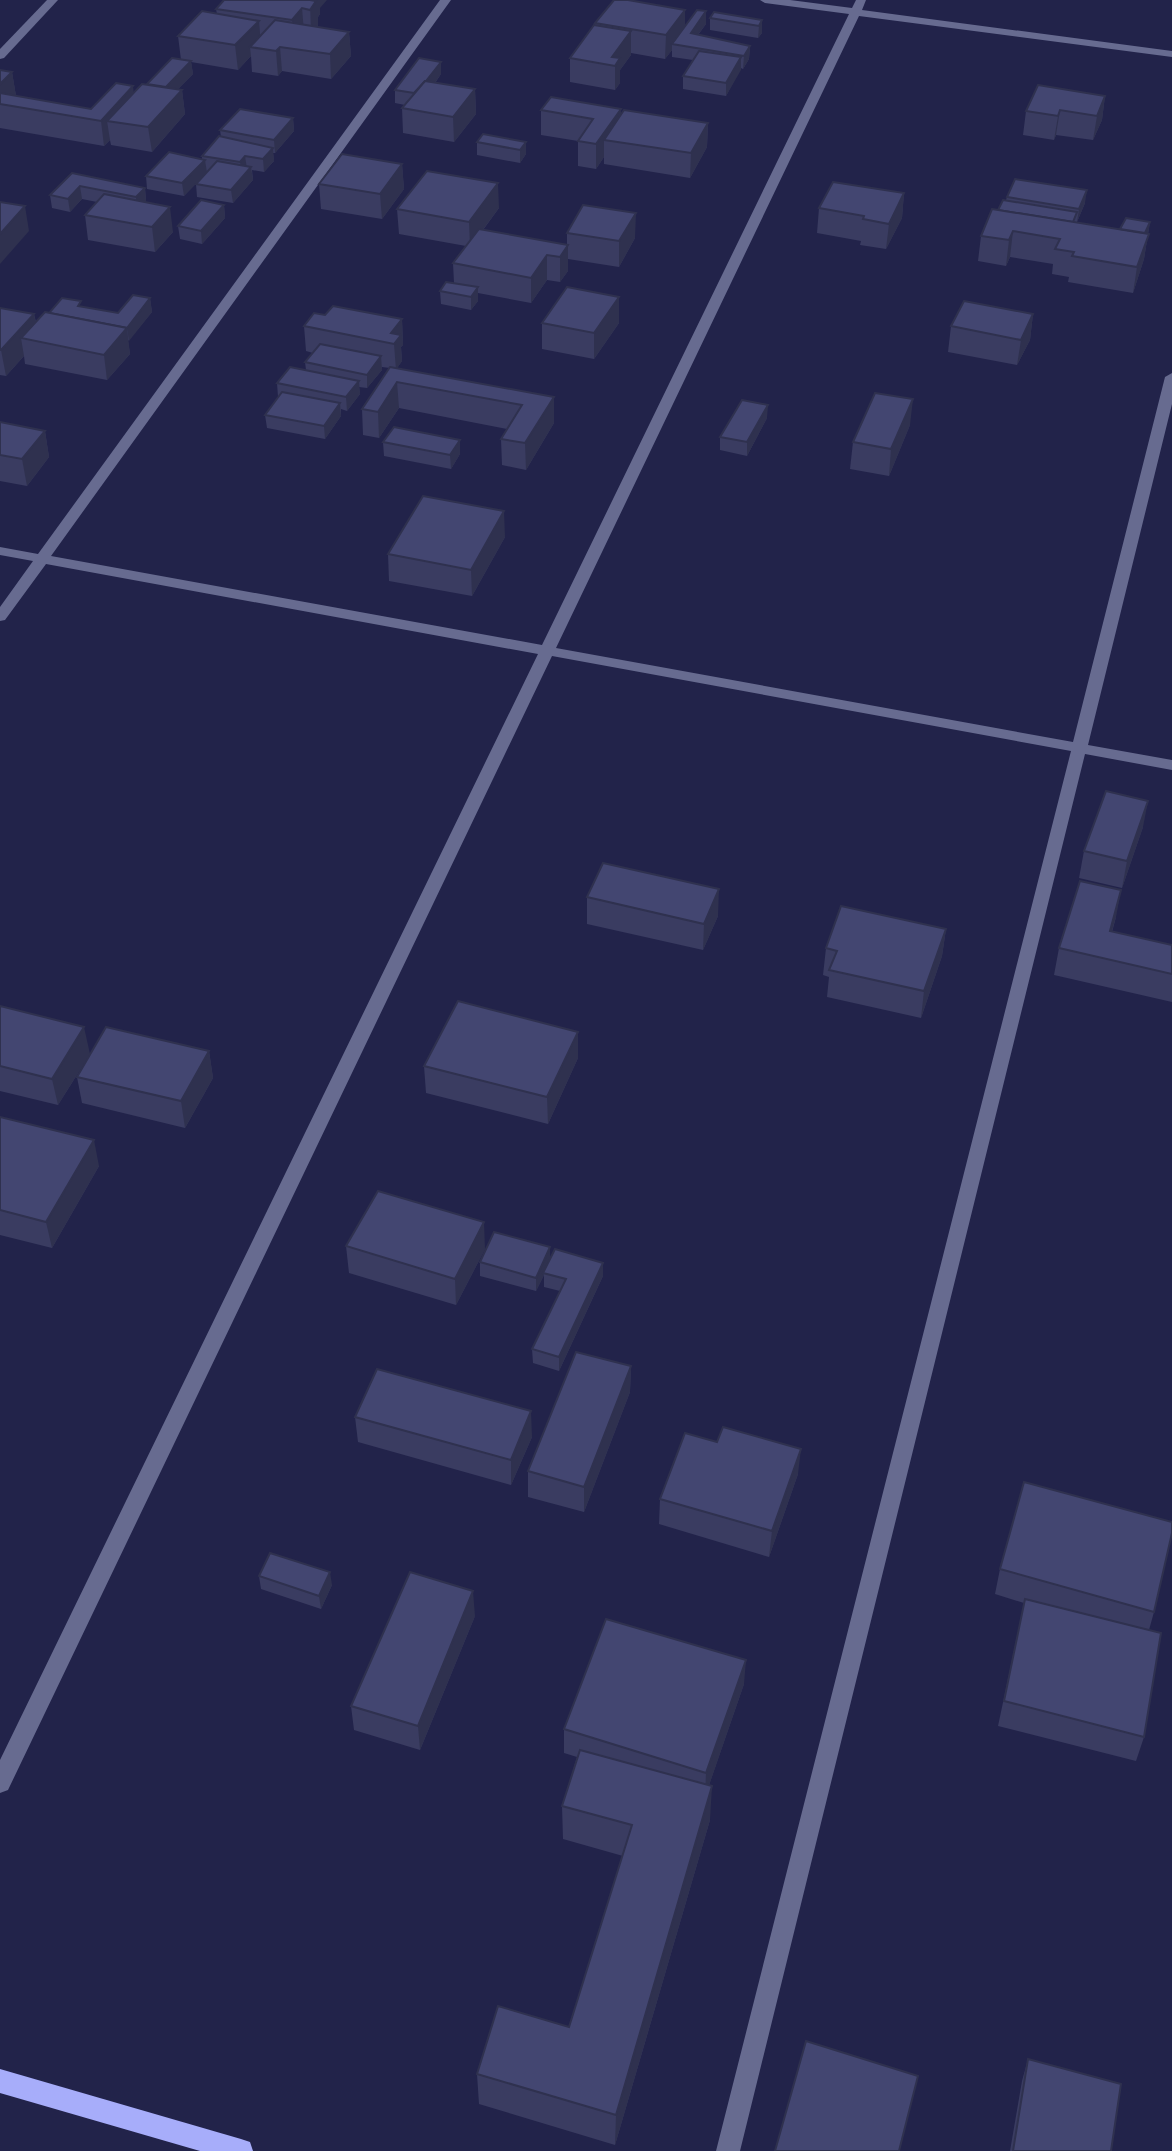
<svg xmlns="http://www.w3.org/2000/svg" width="1172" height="2151" font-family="Bitter,serif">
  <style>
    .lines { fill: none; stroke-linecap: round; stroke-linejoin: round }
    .minor { fill: #676b90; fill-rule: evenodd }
    .major { fill: #a7adfa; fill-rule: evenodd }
    .wall { fill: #3a3c61 }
    .shaded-wall { fill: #2f314f }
    .building { fill: #434671; stroke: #2f314f; stroke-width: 2 }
  </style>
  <rect width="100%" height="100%" fill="#22234a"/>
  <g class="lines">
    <g class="minor">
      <polygon points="47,0 58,0 4,58 0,59 0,49"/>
      <polygon points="440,0 451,0 51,556 542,645 849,14 765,3 760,0 790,0 852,8 856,0 866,0 862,10 1172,51 1172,57 859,16 556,648 1073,742 1165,377 1172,373 1172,404 1088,745 1172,760 1172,770 1085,754 740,2151 716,2151 1071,751 552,656 8,1790 0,1793 0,1760 538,654 46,564 5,620 0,621 0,607 33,561 0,555 0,547 38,554"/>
    </g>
    <polygon class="major" points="0,2069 241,2139 250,2142 253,2151 200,2151 0,2093"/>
  </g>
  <g class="wall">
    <polygon points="320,8 320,14 318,17 318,25 317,27 349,32 351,56 331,79 282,71 278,76 252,72 251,56 238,70 191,62 193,74 178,89 182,90 185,114 152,152 111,145 110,140 104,146 0,128 0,70 12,72 16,96 91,109 134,92 147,84 181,60 178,36 217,14 216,9"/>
    <polygon points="706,11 706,24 698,35 750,46 749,59 743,69 741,68 726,96 683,89 683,76 693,60 672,57 672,50 665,59 631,53 631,55 620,70 620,83 615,90 570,82 570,58 595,25 595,23 685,27"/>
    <polygon points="710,18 762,20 762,33 758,38 710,30"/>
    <polygon points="441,74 435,83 475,89 476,114 454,142 403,133 402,108 405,105 395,103 395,90"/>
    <polygon points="1105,96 1102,120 1093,140 1056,135 1054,140 1023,135 1026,111"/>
    <polygon points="541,110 621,114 708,123 707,147 690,178 604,164 604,157 596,169 578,166 578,141 541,135"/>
    <polygon points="293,118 294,131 275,153 273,153 274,161 264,172 252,170 253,180 233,203 197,197 196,184 197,182 184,196 147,189 146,176 202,159 202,156 221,137 220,130"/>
    <polygon points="477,142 526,142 526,154 520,163 477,155"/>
    <polygon points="402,164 404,189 382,219 321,209 319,184"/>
    <polygon points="72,173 145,188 146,201 145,202 173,232 155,252 88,240 85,215 97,202 82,199 70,212 52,208 50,195"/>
    <polygon points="904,193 902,218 886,249 860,245 861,241 817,233 819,208"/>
    <polygon points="1007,197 1085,203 1077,222 1076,222 1120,229 1150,222 1144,259 1133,293 1068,282 1069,277 1052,274 1053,264 1010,257 1006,266 978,261 981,236 1006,200"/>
    <polygon points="224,205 225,218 202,244 180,239 178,226"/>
    <polygon points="499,208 483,230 567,245 567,233 635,238 619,267 568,259 568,271 560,282 547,280 531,303 478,293 478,301 471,310 441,304 440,291 454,283 453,263 466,246 399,234 397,209"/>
    <polygon points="150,298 152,312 128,341 130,354 107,380 25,364 24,356 6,376 0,375 0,308 34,314 36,322 49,313 82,307 118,313"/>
    <polygon points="1033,314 1030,340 1017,365 948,352 951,326"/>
    <polygon points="325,315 402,319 403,345 401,347 402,361 397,368 554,397 554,423 526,470 502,465 501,439 507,429 399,408 379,438 363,435 362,409 390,368 382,367 382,370 367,388 359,387 360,394 347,411 341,409 341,416 325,439 267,428 265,415 278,397 277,383 306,370 305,362 313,353 306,351 304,326"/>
    <polygon points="542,323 619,323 594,359 542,349"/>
    <polygon points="767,418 747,456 720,450 720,437"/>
    <polygon points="0,422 45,431 49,457 27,486 0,481"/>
    <polygon points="910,425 889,476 850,469 853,442"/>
    <polygon points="383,442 460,454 451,469 384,456"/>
    <polygon points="505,537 472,596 389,581 388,554"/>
    <polygon points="1143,827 1122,888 1079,878 1084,851"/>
    <polygon points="587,897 718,916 703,950 587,924"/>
    <polygon points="1116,917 1112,932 1172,945 1172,1002 1054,975 1059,948"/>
    <polygon points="946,929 942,956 921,1018 827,997 829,977 823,975 826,948"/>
    <polygon points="0,1006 90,1054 58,1105 0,1091"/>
    <polygon points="209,1051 213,1078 185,1128 82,1103 77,1077"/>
    <polygon points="578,1058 548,1124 426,1093 424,1066"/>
    <polygon points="0,1117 99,1166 52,1248 0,1235"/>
    <polygon points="346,1246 485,1249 456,1305 349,1273"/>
    <polygon points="550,1259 603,1263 603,1276 559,1371 533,1363 532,1349 560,1291 544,1287 544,1275 536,1291 480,1276 480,1262"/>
    <polygon points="631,1366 630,1392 584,1512 528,1497 528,1471"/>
    <polygon points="355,1417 532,1437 511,1485 358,1442"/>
    <polygon points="717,1442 798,1474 769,1557 659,1524 660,1499"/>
    <polygon points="1000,1569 1154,1612 1149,1630 1144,1737 1136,1761 998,1726 1024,1603 995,1594"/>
    <polygon points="259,1576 332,1585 321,1609 261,1589"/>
    <polygon points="475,1616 420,1750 354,1730 351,1706"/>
    <polygon points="744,1684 709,1785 710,1820 615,2145 479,2104 477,2074 569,2027 623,1856 563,1839 562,1806 577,1757 564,1753 564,1729"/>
    <polygon points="1028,2059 1111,2151 1010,2151 1022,2081"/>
  </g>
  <g class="shaded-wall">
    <polygon points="310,0 327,0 320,8 320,14 318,17 318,25 311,34"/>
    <polygon points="302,8 304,32 294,44 292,20"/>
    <polygon points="685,10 685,34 672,44 672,50 665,59 666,35"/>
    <polygon points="706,11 706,24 690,45 691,33"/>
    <polygon points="762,20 762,33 758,38 759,26"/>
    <polygon points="259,21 261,45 250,47 251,56 238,70 235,45"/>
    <polygon points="631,31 631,55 620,70 620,83 615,90 615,66 612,57"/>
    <polygon points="349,32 351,56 331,79 330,54"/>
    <polygon points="750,46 749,59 743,69 744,56"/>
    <polygon points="280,47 282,71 278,76 276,51"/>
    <polygon points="741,57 741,70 726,96 726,83"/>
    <polygon points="191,61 193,74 160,108 159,95"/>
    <polygon points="441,62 441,74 429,91 426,82"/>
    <polygon points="12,72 16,96 0,104 0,84"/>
    <polygon points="133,86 136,111 107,121 110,140 104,146 101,121"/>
    <polygon points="475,89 476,114 454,142 453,117"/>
    <polygon points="182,90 185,114 152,152 148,127"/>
    <polygon points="1105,96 1102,120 1093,140 1097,116"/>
    <polygon points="621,109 621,134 604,140 604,157 596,169 596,144"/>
    <polygon points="1060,110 1056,135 1054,140 1058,116"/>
    <polygon points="293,118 294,131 275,153 274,140"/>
    <polygon points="708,123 707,147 690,178 691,153"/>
    <polygon points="526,142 526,154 520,163 520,150"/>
    <polygon points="273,148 274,161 264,172 263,159"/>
    <polygon points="245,156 247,169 242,175 240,162"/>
    <polygon points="205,160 207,173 184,196 182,183"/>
    <polygon points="402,164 404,189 382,219 380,194"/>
    <polygon points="251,167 253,180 233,203 231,190"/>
    <polygon points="498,183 499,208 470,247 469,222"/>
    <polygon points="80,186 82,199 70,212 68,199"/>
    <polygon points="145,188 146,201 137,210 136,197"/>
    <polygon points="1087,190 1085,203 1077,222 1079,209"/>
    <polygon points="904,193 902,218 886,249 889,224"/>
    <polygon points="224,205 225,218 202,244 201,231"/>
    <polygon points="25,206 29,231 0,264 0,234"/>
    <polygon points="170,207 173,232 155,252 152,227"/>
    <polygon points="636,213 635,238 619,267 619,241"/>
    <polygon points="1150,222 1144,259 1133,293 1137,267 1139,243"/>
    <polygon points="1013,231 1010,257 1006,266 1009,240"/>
    <polygon points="568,245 568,271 560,282 560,257"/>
    <polygon points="547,255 547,280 531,303 531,278"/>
    <polygon points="478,287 478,301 471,310 471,297"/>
    <polygon points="619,297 619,323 594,359 594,333"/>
    <polygon points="150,298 152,312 129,341 127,328"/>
    <polygon points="34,314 39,340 21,338 24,356 6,376 1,350"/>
    <polygon points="1033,314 1030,340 1017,365 1021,340"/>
    <polygon points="402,319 403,345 401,347 402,361 396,370 394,344 391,333"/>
    <polygon points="127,328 130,354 107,380 104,355"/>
    <polygon points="381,356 382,370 367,388 367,375"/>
    <polygon points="359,381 360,394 347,411 346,397"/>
    <polygon points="397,382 399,408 379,438 378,412"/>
    <polygon points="554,397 554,423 526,470 525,443"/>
    <polygon points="913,399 910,425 889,476 891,449"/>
    <polygon points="340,403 341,416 325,439 324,426"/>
    <polygon points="768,405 767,418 747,456 747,442"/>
    <polygon points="45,431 49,457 27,486 22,459"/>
    <polygon points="460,440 460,454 451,469 450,455"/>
    <polygon points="504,511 505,537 472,596 471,570"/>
    <polygon points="1148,801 1143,827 1122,888 1127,861"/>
    <polygon points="719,889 718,916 703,950 704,924"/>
    <polygon points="1121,890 1116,917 1104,958 1110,931"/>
    <polygon points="946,929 942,956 921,1018 924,991"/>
    <polygon points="84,1027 90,1054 58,1105 52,1079"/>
    <polygon points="578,1032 578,1058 548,1124 547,1097"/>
    <polygon points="209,1051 213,1078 185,1128 181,1101"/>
    <polygon points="94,1140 99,1166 52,1248 46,1222"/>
    <polygon points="484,1222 485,1249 456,1305 455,1279"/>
    <polygon points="550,1247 550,1261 543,1273 544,1275 536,1291 536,1278"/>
    <polygon points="603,1263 603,1276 559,1371 559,1357"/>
    <polygon points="631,1366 630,1392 584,1512 584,1487"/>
    <polygon points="531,1411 532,1437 511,1485 511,1460"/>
    <polygon points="801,1449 798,1474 769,1557 772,1531"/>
    <polygon points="330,1572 332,1585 321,1609 319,1596"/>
    <polygon points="473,1591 475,1616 420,1750 418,1726"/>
    <polygon points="746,1660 744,1684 705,1797 706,1773"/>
    <polygon points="712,1786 710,1820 615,2145 616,2115"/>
  </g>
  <g class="building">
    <polygon points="224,0 310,0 316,1 310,10 302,8 292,20 216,9"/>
    <polygon points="614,0 628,0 685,10 666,35 595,23"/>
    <polygon points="697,10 706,11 691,33 750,46 744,56 672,44"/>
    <polygon points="202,11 259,21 235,45 178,36"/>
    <polygon points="714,12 762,20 759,26 710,18"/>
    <polygon points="275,20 349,32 330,54 280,47 276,51 250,47"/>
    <polygon points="594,25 631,31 612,57 620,58 615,66 570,58"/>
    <polygon points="699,51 741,57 726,83 683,76"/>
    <polygon points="172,58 191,61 166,87 147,84"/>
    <polygon points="419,58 441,62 426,81 425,81 414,93 395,90"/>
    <polygon points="0,70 12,72 0,84"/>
    <polygon points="425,81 475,89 453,117 402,108"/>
    <polygon points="116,83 133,86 101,121 0,104 0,93 91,109"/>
    <polygon points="142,84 182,90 148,127 107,121"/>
    <polygon points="1038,85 1105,96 1097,116 1060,110 1058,116 1026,111"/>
    <polygon points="551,97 621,109 596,144 578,141 593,119 541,110"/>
    <polygon points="240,109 293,118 274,140 220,130"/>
    <polygon points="624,110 708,123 691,153 604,140"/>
    <polygon points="483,134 526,142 520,150 477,142"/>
    <polygon points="219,136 273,148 263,159 245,156 240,162 202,156"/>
    <polygon points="169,152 205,160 182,183 146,176"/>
    <polygon points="342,154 402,164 380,194 319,184"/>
    <polygon points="217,161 251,167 231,190 196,184"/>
    <polygon points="427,171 498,183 469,222 397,209"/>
    <polygon points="72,173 145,188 136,197 80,186 68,199 50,195"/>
    <polygon points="1015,179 1087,190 1079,209 1007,197"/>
    <polygon points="833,182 904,193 889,224 863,219 864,216 819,208"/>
    <polygon points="104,194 170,207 152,227 85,215"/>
    <polygon points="201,200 224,205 201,231 178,226"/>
    <polygon points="1003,200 1077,212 1073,222 998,210"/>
    <polygon points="0,202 25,206 0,234"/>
    <polygon points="583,205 636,213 619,241 567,233"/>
    <polygon points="992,209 1149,234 1137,267 1072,256 1074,252 1055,249 1060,239 1013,231 1009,240 981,236"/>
    <polygon points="1126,218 1150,222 1145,233 1120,229"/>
    <polygon points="479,229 568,245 560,257 547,255 531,278 453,263"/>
    <polygon points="446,282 478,287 471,297 440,291"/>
    <polygon points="567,287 619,297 594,333 542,323"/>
    <polygon points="133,295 150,298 127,328 49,313 62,298 81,301 78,306 118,313"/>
    <polygon points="964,301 1033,314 1021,340 951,326"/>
    <polygon points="333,306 402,319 391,333 401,335 394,344 304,326 314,313 325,315"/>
    <polygon points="0,308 34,314 1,350 0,350"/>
    <polygon points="45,312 127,328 104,355 21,338"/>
    <polygon points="320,344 381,356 367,375 305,362"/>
    <polygon points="290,367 359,381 346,397 277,383"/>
    <polygon points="390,367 554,397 525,443 501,439 522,405 397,382 378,412 362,409"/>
    <polygon points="282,392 340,403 324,426 265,415"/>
    <polygon points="875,393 913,399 891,449 853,442"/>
    <polygon points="742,400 768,405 747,442 720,437"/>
    <polygon points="0,422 45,431 22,459 0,455"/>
    <polygon points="394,427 460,440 450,455 383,442"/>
    <polygon points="423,496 504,511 471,570 388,554"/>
    <polygon points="1106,791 1148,801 1127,861 1084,851"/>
    <polygon points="603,863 719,889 704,924 587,897"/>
    <polygon points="1080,881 1121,890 1110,931 1172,945 1172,974 1059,948"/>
    <polygon points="841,906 946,929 924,991 829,970 837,951 826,948"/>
    <polygon points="458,1001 578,1032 547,1097 424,1066"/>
    <polygon points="0,1006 84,1027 52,1079 0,1066"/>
    <polygon points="106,1027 209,1051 181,1101 77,1077"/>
    <polygon points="0,1117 94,1140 46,1222 0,1210"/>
    <polygon points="378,1191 484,1222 455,1279 346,1246"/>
    <polygon points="494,1232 550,1247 536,1278 480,1262"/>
    <polygon points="555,1249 603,1263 559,1357 532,1349 566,1279 543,1273"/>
    <polygon points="576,1352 631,1366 584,1487 528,1471"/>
    <polygon points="377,1369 531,1411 511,1460 355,1417"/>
    <polygon points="723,1427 801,1449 772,1531 660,1499 685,1433 717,1442"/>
    <polygon points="1024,1482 1172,1522 1172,1533 1154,1612 1000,1569"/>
    <polygon points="270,1553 330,1572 319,1596 259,1576"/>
    <polygon points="410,1572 473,1591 418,1726 351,1706"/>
    <polygon points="1025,1599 1161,1633 1144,1737 1004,1701"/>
    <polygon points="606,1619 746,1660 706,1773 564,1729"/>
    <polygon points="580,1750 712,1786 616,2115 477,2074 498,2006 569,2027 632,1825 562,1806"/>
    <polygon points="806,2041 918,2076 899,2151 775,2151"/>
    <polygon points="1028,2059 1121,2084 1111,2151 1013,2151"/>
  </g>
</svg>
